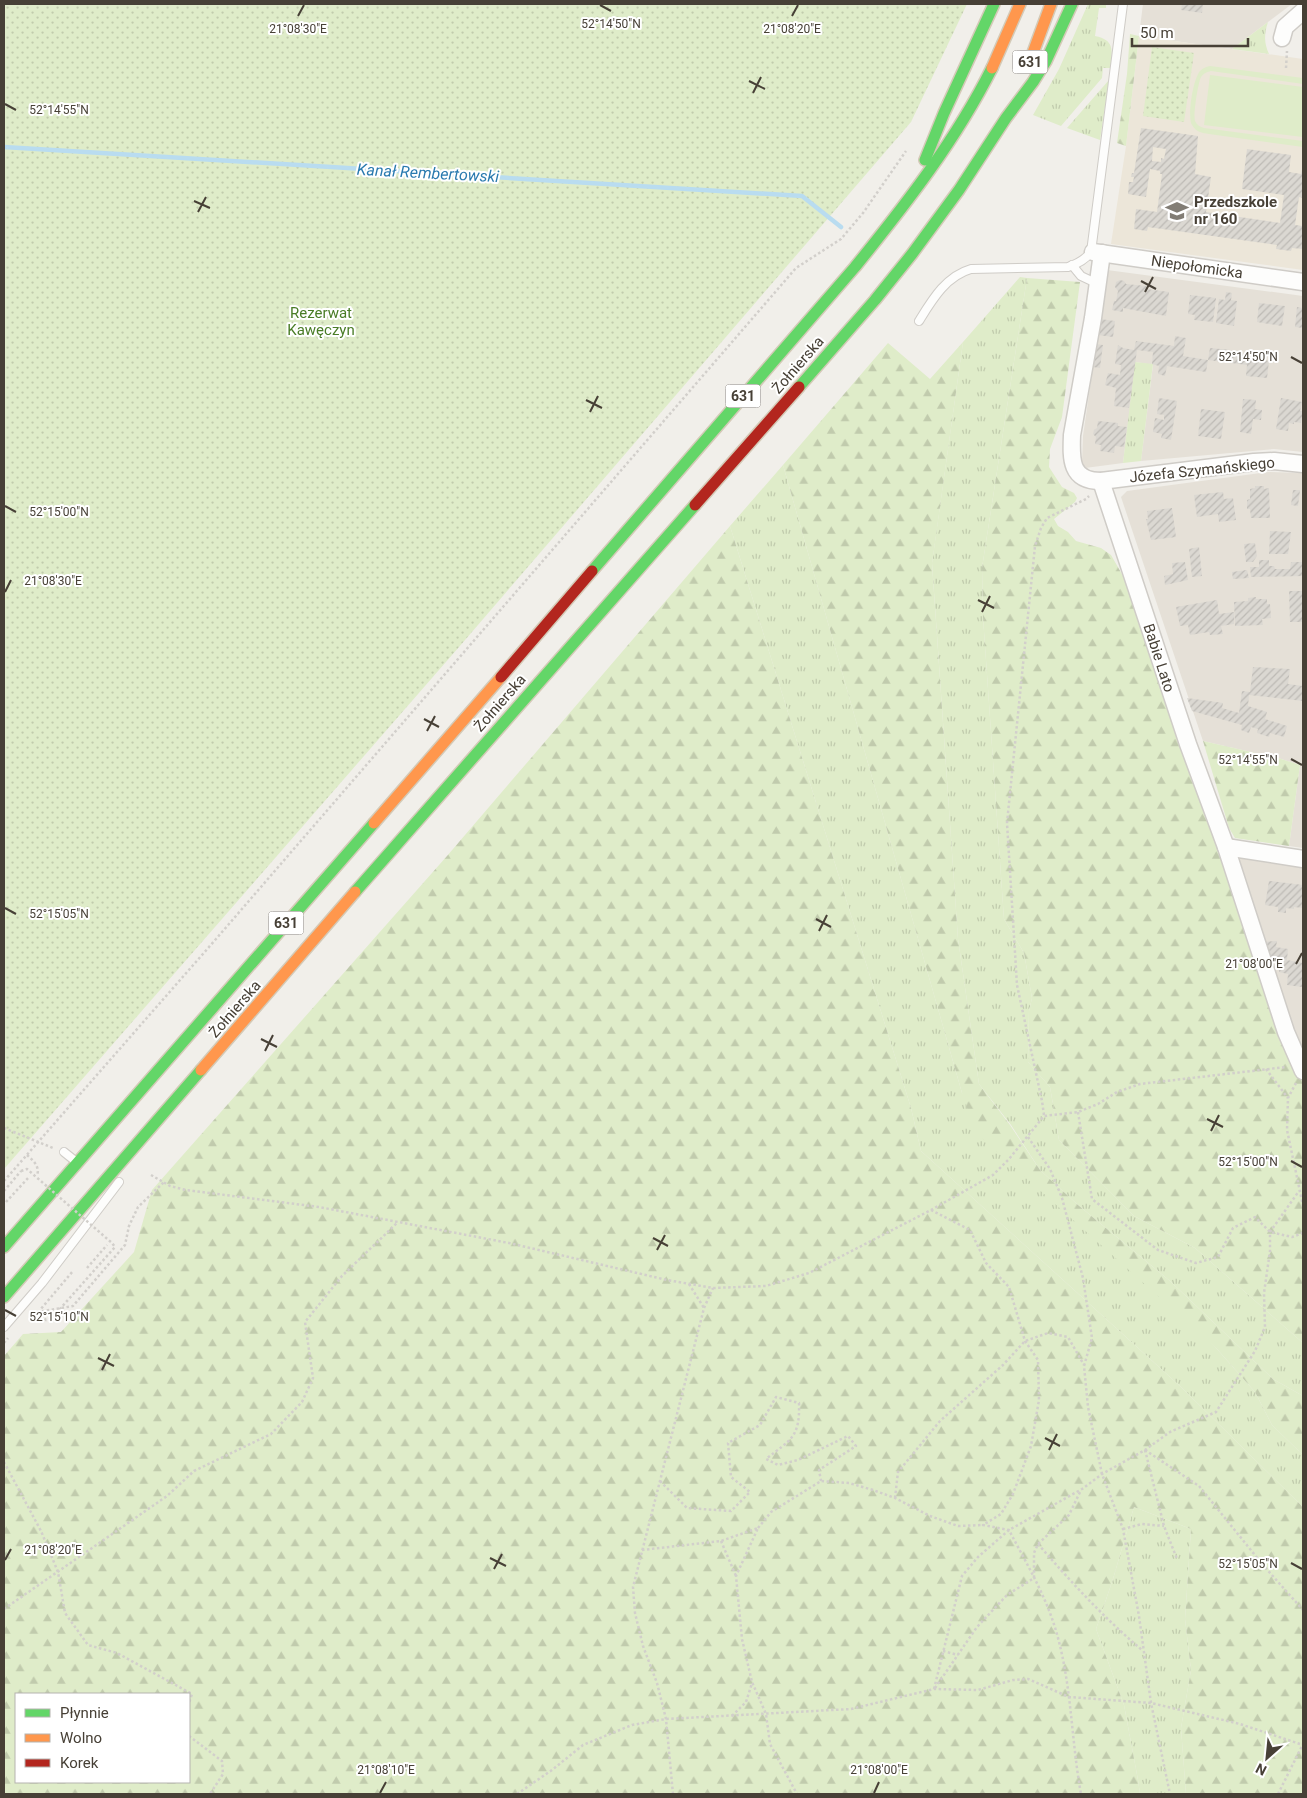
<svg xmlns="http://www.w3.org/2000/svg" width="1307" height="1798" font-family="Roboto,sans-serif">
  <style>
    .residential { fill: #e5e0d7 }
    .education { fill: #ece6d9 }
    .grass { fill: url(#grass-tufts) }
    .forest { fill: url(#forest-firs); fill-rule: evenodd }
    .park { fill: url(#park-dots) }
    .garden { fill: #dfecc9 }
    .lines { fill: none; stroke-linecap: round; stroke-linejoin: round }
    .stream { stroke: #b9dcf0; stroke-width: 4.5 }
    .building { fill: url(#building-hatch); fill-rule: evenodd }
    .lane-casing { stroke: #cfccc7; stroke-width: 10 }
    .street-casing { stroke: #cfccc7; stroke-width: 19 }
    .fast-casing { stroke: #d4cab7; stroke-width: 14 }
    .slow-casing { stroke: #d4cab7; stroke-width: 14 }
    .jam-casing { stroke: #d4cab7; stroke-width: 14 }
    .path { stroke: #d2cfcb; stroke-width: 2.5; stroke-dasharray: 2.5 2.5; stroke-linecap: butt }
    .lane { stroke: #fdfdfc; stroke-width: 8 }
    .street { stroke: #fdfdfc; stroke-width: 16 }
    .fast { stroke: #63d668; stroke-width: 11 }
    .slow { stroke: #ff974d; stroke-width: 11 }
    .jam { stroke: #b3261e; stroke-width: 11 }
    .path-bridge { stroke: #d2cfcb; stroke-width: 2.5; stroke-dasharray: 2.5 2.5; stroke-linecap: butt }
    .ticks { fill: none; stroke: #474036; stroke-width: 2 }
    .labels { text-anchor: middle; dominant-baseline: central; stroke-width: 4; stroke-linejoin: round; paint-order: stroke }
    .shield { fill: #fff; stroke: #7e7972; stroke-width: 1 }
    .shield-label { font-size: 14px; font-weight: bold; fill: #474036 }
    .poi-label { font-size: 15px; font-weight: bold; fill: #474036; stroke: #fff; text-anchor: start }
    .street-label { font-size: 15px; fill: #474036; stroke: #fff }
    .park-label { font-size: 15px; fill: #497c26; stroke: #fff }
    .water-label { font-size: 16px; font-style: italic; fill: #2a7aaf; stroke: #fff }
    .ticks-label { font-size: 12px; text-anchor: middle; fill: #474036; stroke: #fff; stroke-width: 4; stroke-linejoin: round; paint-order: stroke }
  </style>
  <defs>
    <pattern id="grass-tufts" width="24" height="20" patternUnits="userSpaceOnUse" patternTransform="scale(1.25)"><rect width="24" height="20" fill="#dfecc9"/><path d="M3 7l-1-3M5 7V3M7 7l1-3M15 17l-1-3M17 17v-4M19 17l1-3" fill="none" stroke="#c1cbad"/></pattern>
    <pattern id="forest-firs" width="22" height="20" patternUnits="userSpaceOnUse" patternTransform="scale(1.25)"><rect width="22" height="20" fill="#dfecc9"/><path d="M5 1l3.5 6h-7zM16 11l3.5 6h-7z" fill="#c1cbad"/></pattern>
    <pattern id="park-dots" width="8" height="8" patternUnits="userSpaceOnUse" patternTransform="scale(1.25)"><rect width="8" height="8" fill="#dfecc9"/><path d="M2 2h.1M6 6h.1" fill="none" stroke="#c1cbad" stroke-width="1.8" stroke-linecap="round"/></pattern>
    <pattern id="building-hatch" width="6" height="6" patternUnits="userSpaceOnUse" patternTransform="scale(1.25)"><rect width="6" height="6" fill="#dbd8d2"/><path d="M-1 1l2-2M0 6l6-6M5 7l2-2" fill="none" stroke="#bdbab5"/></pattern>
  </defs>
  <rect width="100%" height="100%" fill="#f1efea"/>
  <g class="residential">
    <polygon points="1143,4 1292,4 1232,49 1139,36"/>
    <polygon points="1107,270 1303,296 1303,452 1274,449 1141,461 1153,365 1136,362 1123,463 1085,468 1082,463 1083,436"/>
    <polygon points="1268,472 1303,473 1303,472 1303,848 1289,846 1300,765 1278,758 1203,741 1121,497 1127,491"/>
    <polygon points="1237,856 1303,866 1303,1058 1302,1058"/>
  </g>
  <polygon class="education" points="1139,36 1303,59 1303,270 1111,244 1126,146"/>
  <g class="grass">
    <path d="M1088,4H1106V8H1099L1095,36C1115,40 1112,50 1111,68H1103L1102,78L1061,126L1033,115L1059,69Z"/>
    <path d="M1268,22C1264,34 1264,43 1269,54L1232,49Z"/>
    <polygon points="1109,80 1100,140 1067,128"/>
    <polygon points="1020,277 1027,278 982,568 983,617 1004,919 1024,953 1032,998 1029,1011 1028,1062 1050,1087 1059,1140 1134,1216 1195,1248 1303,1343 1303,1396 1273,1379 1170,1281 1078,1205 1040,1170 1011,1125 979,1084 958,939 932,563 963,342"/>
    <polygon points="1135,362 1153,364 1141,461 1123,463"/>
    <polygon points="783,465 962,1093 1217,1349 1255,1392 1272,1425 1303,1455 1303,1507 1181,1387 921,1151 911,1108 730,526"/>
    <polygon points="1134,1507 1191,1529 1185,1619 1191,1670 1181,1728 1186,1794 1140,1794 1138,1780 1124,1705 1096,1629 1113,1579"/>
  </g>
  <g class="forest">
    <polygon points="1130,34 1139,36 1126,146 1117,143 1127,74"/>
    <polygon points="1027,278 1080,282 1062,417 1050,449 1049,467 1062,487 1074,493 1077,498 1075,502 1054,519 1058,526 1068,532 1076,541 1101,548 1111,555 1123,576 1303,1077 1303,1343 1195,1248 1134,1216 1059,1140 1050,1087 1028,1062 1029,1011 1032,998 1024,953 1004,919 983,617 982,568"/>
    <polygon points="963,342 932,564 958,939 979,1084 1010,1125 1040,1170 1078,1205 1170,1281 1273,1379 1303,1396 1303,1455 1272,1425 1255,1392 1217,1349 975,1132 962,1093 783,465 888,343 930,379"/>
    <path d="M730,526L911,1108L921,1151L1181,1387L1303,1507V1794H1186L1181,1728L1191,1670L1185,1619L1191,1529L1134,1507L1113,1579L1096,1629L1124,1705L1138,1780L1140,1794H4V1356L23,1334L61,1332L134,1252L152,1190L447,856ZM189,1694V1782H16V1694Z"/>
    <polygon points="1203,741 1278,758 1300,765 1289,846 1235,838 1229,828"/>
  </g>
  <g class="park">
    <polygon points="4,4 967,4 911,122 459,647 4,1169"/>
    <polygon points="1152,47 1194,53 1184,122 1143,116"/>
  </g>
  <g class="garden">
    <path d="M1210,66L1303,78V84L1211,71C1207,72 1204,73 1201,77C1198,83 1193,115 1195,121C1197,125 1200,127 1204,128L1303,141V147L1209,134C1202,133 1196,132 1192,125C1187,117 1193,79 1200,71C1203,68 1206,67 1210,66Z"/>
    <polygon points="1210,75 1303,87 1303,137 1204,125"/>
  </g>
  <g class="lines">
    <polyline class="stream" points="4,147 802,196 841,227"/>
  </g>
  <g class="building">
    <polygon points="1182,4 1203,4 1202,13 1181,10"/>
    <path d="M1141,128L1198,136L1195,174L1211,177L1206,212L1280,223L1284,195L1242,189L1247,149L1291,155L1289,172L1301,174L1303,165V198L1299,197L1295,225L1303,226V249L1292,248L1291,251L1276,249L1277,245L1148,227L1147,231L1134,229L1136,209L1157,212L1162,174H1160V171L1150,169L1146,197L1128,194L1129,182H1133L1134,177H1131L1132,173H1134ZM1153,147L1166,149L1164,159L1161,158V162L1152,161Z"/>
    <polygon points="1120,280 1124,281 1126,284 1146,286 1146,289 1169,292 1166,316 1123,308 1123,312 1112,310 1114,301 1116,301 1118,291 1115,287 1116,282"/>
    <polygon points="1226,292 1232,293 1231,300 1237,301 1234,326 1216,323 1219,299 1225,300"/>
    <polygon points="1190,295 1216,298 1213,322 1194,320 1195,315 1188,314"/>
    <polygon points="1259,303 1285,306 1282,326 1257,322"/>
    <polygon points="1297,307 1303,308 1303,328 1295,327"/>
    <polygon points="1100,319 1115,321 1113,337 1098,335"/>
    <polygon points="1175,336 1186,338 1183,356 1208,360 1206,372 1167,366 1165,376 1158,374 1159,366 1152,364 1153,352 1137,350 1129,408 1114,406 1116,388 1105,385 1108,373 1120,375 1121,365 1115,364 1118,345 1123,348 1134,350 1136,341 1174,346"/>
    <polygon points="1096,344 1103,345 1100,368 1093,367"/>
    <polygon points="1210,348 1231,350 1230,352 1248,356 1248,358 1269,361 1267,378 1246,376 1247,365 1208,360"/>
    <polygon points="1159,398 1177,401 1171,440 1161,438 1162,434 1153,432 1155,418 1164,420 1164,415 1157,414"/>
    <polygon points="1281,398 1302,402 1300,411 1303,411 1301,423 1294,422 1294,424 1289,423 1288,431 1276,429"/>
    <polygon points="1243,399 1256,400 1255,409 1262,410 1261,420 1253,419 1251,434 1240,432"/>
    <polygon points="1201,409 1225,412 1221,439 1198,436"/>
    <polygon points="1098,421 1118,423 1118,426 1127,427 1124,447 1115,446 1114,453 1100,451 1101,445 1095,444 1096,437 1093,434 1094,430 1097,428"/>
    <polygon points="1255,486 1264,486 1264,489 1269,488 1270,518 1251,518 1250,509 1247,509 1247,500 1250,499 1250,489 1255,488"/>
    <polygon points="1293,490 1300,490 1298,506 1291,505"/>
    <polygon points="1223,492 1224,499 1233,498 1236,520 1219,522 1218,514 1197,517 1194,495"/>
    <polygon points="1172,508 1176,537 1151,540 1146,519 1148,519 1147,511"/>
    <polygon points="1270,531 1291,532 1288,554 1269,554"/>
    <polygon points="1255,543 1257,556 1253,562 1246,562 1244,544"/>
    <polygon points="1199,547 1202,576 1192,577 1189,549"/>
    <polygon points="1259,560 1269,560 1269,566 1274,566 1275,569 1290,569 1291,562 1303,562 1303,576 1251,577 1250,567 1259,567"/>
    <polygon points="1185,562 1188,580 1165,585 1164,576 1173,574 1172,563"/>
    <polygon points="1247,570 1249,578 1233,579 1232,572"/>
    <polygon points="1289,591 1303,591 1303,622 1290,622"/>
    <polygon points="1256,597 1256,599 1267,599 1267,604 1270,604 1271,618 1262,619 1263,625 1235,626 1234,602 1248,601 1248,598"/>
    <polygon points="1217,600 1219,614 1234,612 1234,624 1221,626 1223,634 1210,635 1209,632 1190,635 1188,625 1180,626 1176,607"/>
    <polygon points="1253,667 1290,669 1288,684 1303,686 1303,701 1249,695 1248,706 1267,712 1265,719 1287,726 1284,737 1270,733 1269,737 1257,733 1258,729 1251,727 1249,733 1241,730 1242,725 1192,711 1187,698 1223,703 1222,708 1239,713 1242,691 1250,692"/>
    <polygon points="1269,881 1303,885 1303,908 1294,907 1294,909 1286,908 1286,913 1278,912 1278,907 1265,905"/>
    <polygon points="1277,941 1276,947 1288,949 1287,960 1303,963 1302,987 1287,985 1288,974 1279,972 1280,959 1266,957 1262,942"/>
  </g>
  <g class="lines">
    <defs>
      <g id="lane">
        <polyline points="1072,265 1081,276 1098,284"/>
        <path d="M919,321C932,300 946,276 971,269L1068,267C1077,264 1085,260 1091,252L1123,4"/>
        <polyline points="64,1152 74,1160"/>
        <polyline points="4,1327 42,1283 119,1182"/>
      </g>
      <g id="street">
        <polyline points="1282,38 1285,27 1303,11"/>
        <polyline points="1093,252 1303,282"/>
        <path d="M1102,253L1093,318L1072,435C1071,459 1070,481 1101,481L1254,462L1274,461L1303,464"/>
        <polyline points="1101,481 1188,744 1226,847 1286,1032 1303,1071"/>
        <polyline points="1226,847 1303,859"/>
      </g>
      <g id="fast">
        <polyline points="925,160 944,113 994,4"/>
        <polyline points="799,387 875,300 912,254 959,190 1006,118 1033,82 1046,61 1072,4"/>
        <path d="M592,571L855,267C906,204 956,140 992,68"/>
        <polyline points="355,892 695,505"/>
        <polyline points="4,1247 374,823"/>
        <polyline points="4,1297 201,1070"/>
      </g>
      <g id="slow">
        <polyline points="1030,61 1051,4"/>
        <polyline points="992,68 1020,4"/>
        <polyline points="374,823 501,677"/>
        <polyline points="201,1070 355,892"/>
      </g>
      <g id="jam">
        <polyline points="695,505 799,387"/>
        <polyline points="501,677 592,571"/>
      </g>
    </defs>
    <use href="#lane" class="lane-casing"/>
    <use href="#street" class="street-casing"/>
    <use href="#fast" class="fast-casing"/>
    <use href="#slow" class="slow-casing"/>
    <use href="#jam" class="jam-casing"/>
    <g class="path">
      <polyline points="1286,68 1287,51"/>
      <polyline points="1266,1069 1288,1098"/>
      <polyline points="1296,1083 1288,1098 1287,1130 1303,1206"/>
      <polyline points="1078,1112 1092,1199 1158,1250 1196,1263 1218,1257 1233,1228 1255,1217 1270,1232 1292,1237 1303,1233"/>
      <polyline points="1044,1115 1042,1101 1017,985 1007,823 1035,546 1041,528 1047,518 1086,499 1089,496"/>
      <polyline points="4,1128 53,1148"/>
      <polyline points="1028,1137 1050,1169 1062,1198 1083,1278 1092,1338 1084,1366 1088,1407 1102,1474 1123,1529 1139,1616 1151,1703 1170,1794"/>
      <path d="M27,1155C34,1161 40,1167 37,1176"/>
      <polyline points="151,1175 170,1186 186,1190 319,1207 509,1243 667,1280 713,1288 766,1286 809,1273 931,1210 993,1175 1009,1159 1044,1116 1078,1112 1098,1104 1117,1092 1140,1084 1286,1067"/>
      <polyline points="4,1181 216,939 796,268 841,239 863,213 906,151"/>
      <polyline points="4,1191 21,1171"/>
      <polyline points="6,1202 29,1177"/>
      <path d="M931,1210L970,1230L986,1263L1009,1287L1025,1341L1038,1360L1039,1400L1031,1446L1013,1494L1001,1514L983,1525L1009,1530C1023,1557 1039,1584 1050,1613C1072,1671 1070,1734 1081,1794"/>
      <polyline points="87,1268 107,1245"/>
      <polyline points="689,1284 704,1308"/>
      <polyline points="32,1313 73,1306 125,1245 129,1226 138,1207 164,1182"/>
      <polyline points="4,1343 8,1338"/>
      <polyline points="1145,1450 1199,1486 1263,1565 1303,1610"/>
      <polyline points="1145,1450 1164,1526 1177,1559"/>
      <polyline points="4,1462 41,1531 58,1572 65,1613 88,1645 117,1653 192,1694 189,1703"/>
      <path d="M660,1481L687,1508L731,1511L750,1492L731,1477L728,1443L760,1425L776,1397L799,1403C800,1438 791,1439 766,1459L778,1465L798,1460L848,1436L856,1446L819,1470L821,1481"/>
      <polyline points="895,1498 898,1472 940,1421 1003,1365 1025,1341 1048,1333 1068,1337 1084,1365"/>
      <polyline points="758,1528 771,1512 821,1481 849,1483 873,1490 895,1498 930,1516 958,1526 983,1525"/>
      <polyline points="1123,1529 1142,1524 1164,1526"/>
      <polyline points="721,1541 736,1576"/>
      <path d="M1038,1544C1071,1582 1104,1618 1142,1650"/>
      <polyline points="642,1550 721,1541 758,1528 736,1576 742,1639 752,1682 766,1714 770,1744 797,1794"/>
      <polyline points="4,1609 167,1496 194,1471 271,1434 302,1402 313,1378 305,1322 342,1276 398,1222"/>
      <polyline points="943,1651 958,1655"/>
      <polyline points="935,1688 977,1627 1007,1595 1034,1578 1034,1553 1038,1544 1069,1515 1081,1490"/>
      <polyline points="934,1689 962,1576 978,1557 1009,1530 1082,1489 1102,1474 1145,1450 1170,1432 1216,1412 1255,1351 1265,1327 1264,1293 1270,1251 1270,1232 1299,1191"/>
      <polyline points="732,1716 746,1702 752,1683"/>
      <polyline points="189,1736 222,1761 223,1774 210,1794"/>
      <polyline points="517,1794 552,1770 583,1745 632,1725 666,1719 851,1709 934,1689 978,1690 1013,1680 1028,1679 1069,1697 1151,1703 1240,1724 1303,1745"/>
      <polyline points="673,1794 666,1719 657,1683 643,1646 635,1613 633,1587 704,1308 713,1288"/>
      <polyline points="1278,1794 1303,1744"/>
    </g>
    <use href="#lane" class="lane"/>
    <use href="#street" class="street"/>
    <use href="#fast" class="fast"/>
    <use href="#slow" class="slow"/>
    <use href="#jam" class="jam"/>
    <polyline class="path-bridge" points="21,1171 27,1169 112,1243 115,1247 51,1319 46,1320 41,1316 40,1310 73,1271"/>
  </g>
  <path class="ticks" d="M600,5L611,11M298,16L304,5M792,16L798,5M749,81L765,89M753,93L761,77M5,104L16,110M194,201L210,208M198,212L206,197M1141,281L1156,289M1145,292L1153,277M1291,357L1302,363M586,400L602,408M590,412L598,396M5,506L16,512M5,592L11,580M978,600L994,608M982,612L990,596M424,719L439,727M427,731L435,716M1291,759L1302,765M5,908L16,914M816,919L831,927M819,931L827,915M1296,964L1302,953M261,1039L277,1047M265,1051L273,1035M1207,1119L1223,1127M1211,1131L1219,1115M1291,1161L1302,1167M653,1238L668,1246M657,1250L665,1235M5,1310L16,1316M98,1358L114,1366M102,1370L110,1354M1045,1438L1060,1446M1049,1450L1057,1434M490,1558L506,1566M5,1560L11,1549M1291,1563L1302,1569M494,1569L502,1554M380,1793L386,1782M874,1793L879,1782"/>
  <defs>
    <symbol id="school-bare" viewBox="-9 -9 18 18"><path d="M0-5L7-2L0 1L-7-2ZM-4 1L0 2.5L4 1V4Q0 6-4 4Z" fill="#827d75" stroke="#fff" stroke-width="2.5" paint-order="stroke"/></symbol>
  </defs>
  <g fill-rule="evenodd">
    <use href="#school-bare" x="1161" y="195" width="32" height="32"/>
  </g>
  <g class="labels">
    <g class="shield">
      <rect x="1012.5" y="50.5" width="35" height="23" rx="4"/>
      <rect x="725.5" y="384.5" width="35" height="23" rx="4"/>
      <rect x="268.5" y="911.5" width="35" height="23" rx="4"/>
    </g>
    <g class="shield-label">
      <text x="1030" y="62">631</text>
      <text x="743" y="396">631</text>
      <text x="286" y="923">631</text>
    </g>
    <g class="poi-label">
      <text x="1194" y="202">Przedszkole<tspan x="1194" dy="17">nr 160</tspan></text>
    </g>
    <g class="street-label">
      <text transform="translate(1197 267) rotate(8)">Niepołomicka</text>
      <text transform="translate(798 365) rotate(-49)">Żołnierska</text>
      <text transform="translate(1202 470) rotate(-6)">Józefa Szymańskiego</text>
      <text transform="translate(1159 658) rotate(72)">Babie Lato</text>
      <text transform="translate(500 703) rotate(-49)">Żołnierska</text>
      <text transform="translate(235 1009) rotate(-49)">Żołnierska</text>
    </g>
    <g class="park-label">
      <text x="321" y="313">Rezerwat<tspan x="321" dy="17">Kawęczyn</tspan></text>
    </g>
    <g class="water-label">
      <text transform="translate(428 173) rotate(3)">Kanał Rembertowski</text>
    </g>
  </g>
  <g class="ticks-label">
    <text x="611" y="28">52°14'50"N</text>
    <text x="298" y="33">21°08'30"E</text>
    <text x="792" y="33">21°08'20"E</text>
    <text x="59" y="114">52°14'55"N</text>
    <text x="1248" y="361">52°14'50"N</text>
    <text x="59" y="516">52°15'00"N</text>
    <text x="53" y="585">21°08'30"E</text>
    <text x="1248" y="764">52°14'55"N</text>
    <text x="59" y="918">52°15'05"N</text>
    <text x="1254" y="968">21°08'00"E</text>
    <text x="1248" y="1166">52°15'00"N</text>
    <text x="59" y="1321">52°15'10"N</text>
    <text x="53" y="1554">21°08'20"E</text>
    <text x="1248" y="1568">52°15'05"N</text>
    <text x="386" y="1774">21°08'10"E</text>
    <text x="879" y="1774">21°08'00"E</text>
  </g>
  <rect width="1307" height="1798" fill="none" stroke="#474036" stroke-width="10"/>
  <rect x="15" y="1693" width="175" height="90" fill="#ffffff" stroke="#b5b3af"/>
  <rect x="25" y="1709" width="25" height="8" fill="#63d668" stroke="#b5b3af"/>
  <text x="60" y="1718" font-size="15" fill="#474036">Płynnie</text>
  <rect x="25" y="1734" width="25" height="8" fill="#ff974d" stroke="#b5b3af"/>
  <text x="60" y="1743" font-size="15" fill="#474036">Wolno</text>
  <rect x="25" y="1759" width="25" height="8" fill="#b3261e" stroke="#b5b3af"/>
  <text x="60" y="1768" font-size="15" fill="#474036">Korek</text>
  <g transform="translate(1267 1758) rotate(207)" stroke="#ffffff" stroke-width="4" paint-order="stroke">
  <path d="M0-4L9 19L0 12L-9 19Z" fill="#474036"/>
  <text y="-8" font-size="14" font-weight="bold" text-anchor="middle" fill="#474036">N</text>
  </g>
  <path d="M1132 38v8h116v-8" fill="none" stroke="#474036" stroke-width="2.5"/>
  <text x="1140" y="38" font-size="15" fill="#474036" stroke="#ffffff" stroke-width="4" paint-order="stroke">50 m</text>
</svg>
